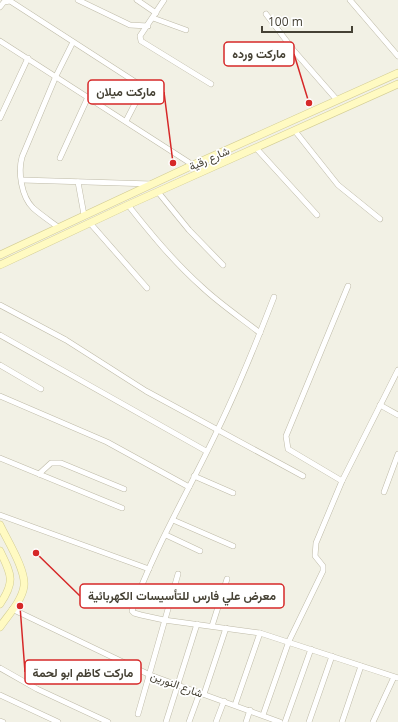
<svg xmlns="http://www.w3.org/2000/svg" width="398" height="722" font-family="'Open Sans',Vazirmatn,sans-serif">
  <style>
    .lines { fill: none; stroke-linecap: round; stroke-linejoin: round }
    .street-casing { stroke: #bebaa7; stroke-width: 6 }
    .secondary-casing { stroke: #d3cd94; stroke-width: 8 }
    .street { stroke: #fff; stroke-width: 5 }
    .secondary { stroke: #fffac2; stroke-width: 7 }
    .labels { text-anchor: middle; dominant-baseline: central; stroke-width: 3.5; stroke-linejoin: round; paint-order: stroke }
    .street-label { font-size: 11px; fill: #454134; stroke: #fff }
    .leader { fill: none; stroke: #d62828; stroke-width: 1.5 }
    .callout-dot { fill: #d62828; stroke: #fff; stroke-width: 1.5 }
    .callout { fill: #fff; stroke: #d62828; stroke-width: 1.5 }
    .callout-label { font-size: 12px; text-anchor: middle; font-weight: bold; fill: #454134 }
  </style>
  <rect width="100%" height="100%" fill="#f2f1e5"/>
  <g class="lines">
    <defs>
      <g id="street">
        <polyline points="78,0 130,25 148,26"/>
        <polyline points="137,0 156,13"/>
        <polyline points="164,0 140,36 141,41 211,84"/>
        <polyline points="350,0 398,56"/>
        <polyline points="0,7 4,2 10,1 137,83 140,86 140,94 126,121"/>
        <polyline points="266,14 295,52 337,100"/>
        <polyline points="153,18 186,30"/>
        <polyline points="0,41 193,165"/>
        <polyline points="0,118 28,58"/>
        <polyline points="295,131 338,185 380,219"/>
        <polyline points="256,148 317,215"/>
        <polyline points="60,158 88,97"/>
        <polyline points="22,180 152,184"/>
        <polyline points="78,182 84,215"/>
        <polyline points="158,192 189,230 223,265"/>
        <path d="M128,205C151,234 174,262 202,287C220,304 241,318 260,333"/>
        <polyline points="90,223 147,288"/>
        <path d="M58,227C50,221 41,215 33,208C21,196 18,172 22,157L56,76L73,42"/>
        <path d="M274,297C257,341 239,386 218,429C190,489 154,548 132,611L134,613L141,615L164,620L260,633L398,678"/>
        <polyline points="0,305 66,340 146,391 303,476"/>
        <polyline points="0,335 206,451"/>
        <polyline points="0,365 41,389"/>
        <polyline points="0,396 107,442 189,487"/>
        <polyline points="380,405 398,415"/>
        <polyline points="0,458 122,508"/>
        <polyline points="39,474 51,463 61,463 124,489"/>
        <polyline points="194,476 233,493"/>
        <polyline points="342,481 288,449 286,436 348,286"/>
        <polyline points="384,492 398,454"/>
        <polyline points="0,515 149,569"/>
        <polyline points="173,520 233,546"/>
        <polyline points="166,535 200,551"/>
        <polyline points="12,609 150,675 280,722"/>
        <polyline points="212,626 227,579"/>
        <polyline points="0,668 37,689 108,722"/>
        <polyline points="204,694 226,628"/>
        <polyline points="0,695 58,722"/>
        <polyline points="235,705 260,633"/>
        <polyline points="138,714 178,574"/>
        <polyline points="263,715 289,641 323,571 323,566 315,556 316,543 342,481 398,370"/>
        <polyline points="0,721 3,722"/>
        <polyline points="166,722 197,624"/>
        <polyline points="189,722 200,692"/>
        <polyline points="216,722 224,701"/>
        <polyline points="246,722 250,710"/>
        <polyline points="285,722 311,649"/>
        <polyline points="309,722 332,656"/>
        <polyline points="342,722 361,666"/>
        <polyline points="373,722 394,677"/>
      </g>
      <g id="secondary">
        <polyline points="0,255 193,165 398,73"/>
        <polyline points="0,265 128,205 398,84"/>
        <path d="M0,525C7,540 26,570 24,586C22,601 8,615 0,627"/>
        <path d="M0,551C11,574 16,581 0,604"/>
      </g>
    </defs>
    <use href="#street" class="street-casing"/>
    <use href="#secondary" class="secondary-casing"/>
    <use href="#street" class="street"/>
    <use href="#secondary" class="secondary"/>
  </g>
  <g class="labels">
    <g class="street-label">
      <text transform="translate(209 158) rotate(-24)">شارع رقية</text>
      <text transform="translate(177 684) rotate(20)">شارع النورين</text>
    </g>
  </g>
  <path class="leader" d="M309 103L294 54M173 163L164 92M36 553L80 596M20 606L25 672"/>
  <g class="callout-dot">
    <circle cx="309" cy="103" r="4"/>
    <circle cx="173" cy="163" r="4"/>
    <circle cx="36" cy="553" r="4"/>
    <circle cx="20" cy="606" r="4"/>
  </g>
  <g class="callout">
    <rect x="224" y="42" width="70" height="24" rx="4"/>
    <rect x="88" y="80" width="76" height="24" rx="4"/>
    <rect x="80" y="584" width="204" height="24" rx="4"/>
    <rect x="25" y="660" width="116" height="24" rx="4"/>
  </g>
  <g class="callout-label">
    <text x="259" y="58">ماركت ورده</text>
    <text x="126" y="96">ماركت ميلان</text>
    <text x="182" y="600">معرض علي فارس للتأسيسات الكهربائية</text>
    <text x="83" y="677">ماركت كاظم ابو لحمة</text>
  </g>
  <path d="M262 26v6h90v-6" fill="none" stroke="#454134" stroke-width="2"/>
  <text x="268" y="26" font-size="12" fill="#454134" stroke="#ffffff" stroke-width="3" paint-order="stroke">100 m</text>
</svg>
